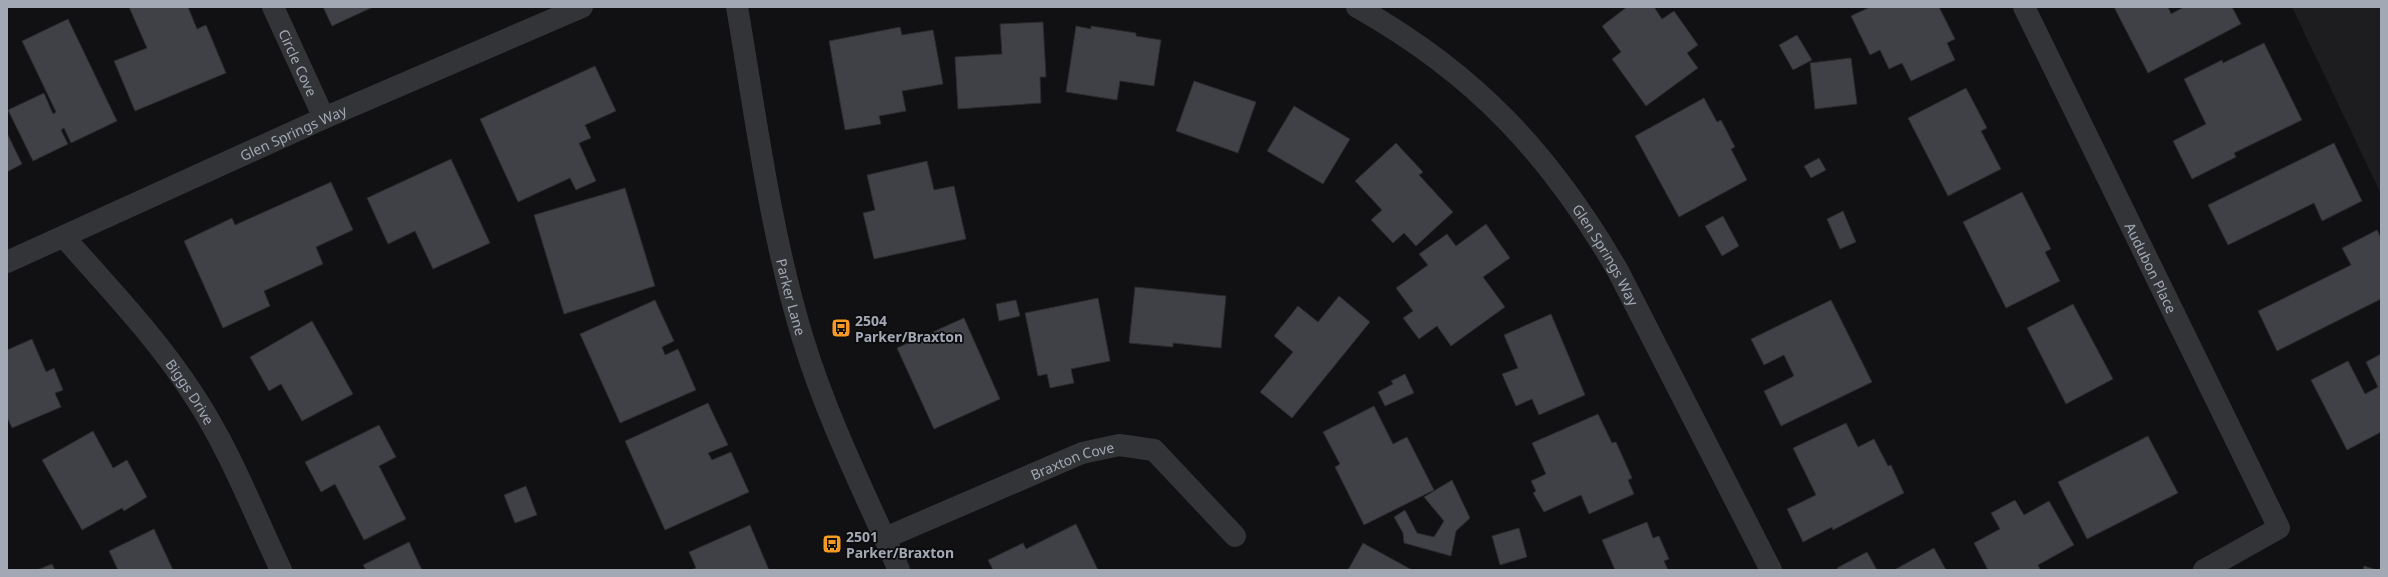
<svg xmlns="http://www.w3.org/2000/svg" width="2388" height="577" font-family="'Noto Sans',sans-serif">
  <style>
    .built { fill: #1d1d20 }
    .building { fill: #404146; stroke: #2b2b2f }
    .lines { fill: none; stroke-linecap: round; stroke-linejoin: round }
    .minor { stroke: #323438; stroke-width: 22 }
    .labels { text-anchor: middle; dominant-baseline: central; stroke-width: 3.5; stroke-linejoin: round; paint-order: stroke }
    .street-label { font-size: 14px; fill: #a2a9b4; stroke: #0c0c0e }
    .poi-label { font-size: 14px; font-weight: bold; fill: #a2a9b4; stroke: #0c0c0e; text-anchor: start }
  </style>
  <rect width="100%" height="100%" fill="#111113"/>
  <polygon class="built" points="2293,7 2381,7 2381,194 2292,7"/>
  <g class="building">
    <polygon points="129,7 188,7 197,29 206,25 226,73 135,111 114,61 147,48"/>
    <polygon points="323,7 373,7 332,26"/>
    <polygon points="1627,7 1654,7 1662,19 1674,11 1698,45 1687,53 1698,68 1646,106 1612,59 1621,52 1602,26"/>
    <polygon points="1870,7 1939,7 1955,39 1947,43 1955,60 1911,81 1902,63 1889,69 1880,50 1870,55 1851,16"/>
    <polygon points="2114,7 2168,7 2171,14 2184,7 2232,7 2241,24 2148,73"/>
    <polygon points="68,19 117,121 71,143 64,128 61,130 68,144 33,161 8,110 44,93 53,114 56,112 22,41"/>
    <polygon points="1043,22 1046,77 1040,77 1041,103 958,109 955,57 1002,54 1000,24"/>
    <polygon points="1076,26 1091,29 1091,26 1136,33 1136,36 1161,40 1154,86 1120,81 1117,100 1066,92"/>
    <polygon points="900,27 902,35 933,30 943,84 902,91 906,111 879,116 881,124 845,130 829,41"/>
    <polygon points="1797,35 1812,60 1793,70 1779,45"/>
    <polygon points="2264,43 2302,120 2234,153 2236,157 2192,179 2173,141 2206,124 2184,79 2222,60 2223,63"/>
    <polygon points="1851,58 1857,104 1815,109 1810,63"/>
    <polygon points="595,66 616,111 585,125 591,138 579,143 596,181 576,190 570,178 518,202 480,119"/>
    <polygon points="1194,81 1256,102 1238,153 1176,131"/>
    <polygon points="1966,88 1987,128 1981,131 2001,169 1948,196 1908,118"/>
    <polygon points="1704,98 1717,122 1721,120 1735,147 1731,149 1747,180 1679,217 1635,136"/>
    <polygon points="1294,106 1350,139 1323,184 1267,151"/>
    <polygon points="7,133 22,164 7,172"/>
    <polygon points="1396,143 1423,172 1419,175 1453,212 1416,246 1404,233 1393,243 1371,220 1382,210 1355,181"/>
    <polygon points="2334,143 2362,201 2322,221 2314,203 2228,245 2208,205"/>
    <polygon points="1819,158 1826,170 1811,178 1804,166"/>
    <polygon points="451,159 490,243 433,269 415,231 388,244 367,198"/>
    <polygon points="927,161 934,190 954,186 966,239 874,259 863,213 875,210 867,175"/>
    <polygon points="331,182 353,230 316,247 323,264 264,291 270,306 223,328 184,241 232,218 235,225"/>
    <polygon points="625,188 655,286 564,314 534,215"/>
    <polygon points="2022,192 2051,249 2045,252 2060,281 2006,308 1963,222"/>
    <polygon points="1843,211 1856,242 1840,249 1827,219"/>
    <polygon points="1723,216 1739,246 1722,256 1705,226"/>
    <polygon points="1486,224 1510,258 1483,277 1505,307 1451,346 1437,326 1419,339 1403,318 1413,311 1396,288 1428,265 1419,254 1447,234 1456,246"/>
    <polygon points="2377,230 2381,238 2381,299 2277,351 2258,311 2351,265 2342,248"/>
    <polygon points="1135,287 1226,296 1221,348 1173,343 1173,347 1129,343"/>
    <polygon points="1339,296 1370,322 1292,418 1260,392 1293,352 1274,336 1298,306 1318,322"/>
    <polygon points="1098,298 1110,361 1071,369 1074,383 1050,388 1047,374 1038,376 1025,313"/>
    <polygon points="655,300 674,341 662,347 665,355 678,349 696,390 620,423 580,334"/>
    <polygon points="1016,300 1020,316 999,321 996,304"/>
    <polygon points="1831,300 1872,382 1781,426 1764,391 1794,376 1784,355 1764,365 1751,339"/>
    <polygon points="2073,304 2113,379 2066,404 2027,328"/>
    <polygon points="1551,314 1585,395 1539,415 1532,399 1516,406 1502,374 1518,368 1504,335"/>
    <polygon points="964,318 1000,399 934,429 897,348"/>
    <polygon points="312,321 353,394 302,421 281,384 269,391 250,357"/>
    <polygon points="32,339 46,372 54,368 63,390 55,393 61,407 12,428 7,417 7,350"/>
    <polygon points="2381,354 2381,432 2347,450 2311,380 2348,361 2365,394 2378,387 2366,362"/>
    <polygon points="1405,374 1414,393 1385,406 1378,392 1393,384 1391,381"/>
    <polygon points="708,403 728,445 708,453 712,460 731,452 749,492 665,530 625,441"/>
    <polygon points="1374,406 1393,444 1407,437 1434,490 1364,525 1335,467 1340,464 1323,432"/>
    <polygon points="1598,414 1612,443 1616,442 1632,478 1628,480 1634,494 1589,514 1581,495 1544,512 1533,493 1536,491 1531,481 1546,474 1532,443"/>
    <polygon points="1846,423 1858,447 1874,439 1888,466 1891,465 1904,493 1833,530 1832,527 1803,542 1787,509 1816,495 1793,448"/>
    <polygon points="379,425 396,457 379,466 406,519 364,540 335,484 321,492 305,462"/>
    <polygon points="93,431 113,468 127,460 147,497 124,511 122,508 82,530 42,460"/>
    <polygon points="2148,436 2178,493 2087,539 2058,482"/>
    <polygon points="1452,480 1470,518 1456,531 1451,556 1404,543 1403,533 1394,517 1405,510 1417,533 1434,537 1444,521 1424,497"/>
    <polygon points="526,486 537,515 515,523 504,495"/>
    <polygon points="2015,500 2024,515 2049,501 2074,545 2038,565 2040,569 2038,570 1988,570 1974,543 2000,529 1991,513"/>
    <polygon points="1647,522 1653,538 1659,536 1669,559 1664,561 1668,570 1615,570 1602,540"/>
    <polygon points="1076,524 1098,570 993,570 988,560 1023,543 1026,549"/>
    <polygon points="750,525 769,570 691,570 696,568 689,552"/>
    <polygon points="1519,528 1527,557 1500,565 1492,536"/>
    <polygon points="154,529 173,570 118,570 109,551"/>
    <polygon points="409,542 422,570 366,570 363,565"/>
    <polygon points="1363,543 1412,570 1348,570"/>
    <polygon points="1934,548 1946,570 1894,570"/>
    <polygon points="1867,552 1877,570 1838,570 1837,568"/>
    <polygon points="52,564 55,570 37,570"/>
    <polygon points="2364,566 2377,570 2363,570"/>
  </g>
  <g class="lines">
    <g class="minor">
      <path id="s1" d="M273,7L324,118"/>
      <path id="s2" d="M737,7C756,118 770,231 803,339C827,418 865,494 899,570"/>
      <path id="s3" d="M1357,7C1476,74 1550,154 1618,271L1771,570"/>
      <path id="s4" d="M2024,7L2279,528L2204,570"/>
      <path id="s5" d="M64,237C109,288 156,337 193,394C229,448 253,511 281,570"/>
      <path id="s6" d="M7,262L324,118L582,7"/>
      <path id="s7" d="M885,538L1082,453L1119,445L1154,450L1235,536"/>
    </g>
  </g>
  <defs>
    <symbol id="bus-square" viewBox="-11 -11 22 22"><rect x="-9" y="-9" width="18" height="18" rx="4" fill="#f69a25" stroke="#0c0c0e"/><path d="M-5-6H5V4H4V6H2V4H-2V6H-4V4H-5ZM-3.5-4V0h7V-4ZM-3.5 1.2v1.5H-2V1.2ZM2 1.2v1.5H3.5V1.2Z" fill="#111"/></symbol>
  </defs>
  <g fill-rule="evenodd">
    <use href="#bus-square" x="830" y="317" width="22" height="22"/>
    <use href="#bus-square" x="821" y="533" width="22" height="22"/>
  </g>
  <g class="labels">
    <g class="street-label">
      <text stroke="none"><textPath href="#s1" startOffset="61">Circle Cove</textPath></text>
      <text stroke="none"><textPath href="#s6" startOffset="314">Glen Springs Way</textPath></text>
      <text stroke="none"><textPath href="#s3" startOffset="356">Glen Springs Way</textPath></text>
      <text stroke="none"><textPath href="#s4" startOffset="290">Audubon Place</textPath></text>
      <text stroke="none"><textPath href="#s2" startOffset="295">Parker Lane</textPath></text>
      <text stroke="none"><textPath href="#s5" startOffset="200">Biggs Drive</textPath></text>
      <text stroke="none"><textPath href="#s7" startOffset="203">Braxton Cove</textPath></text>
    </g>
    <g class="poi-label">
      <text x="855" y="320">2504<tspan x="855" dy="16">Parker/Braxton</tspan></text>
      <text x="846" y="536">2501<tspan x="846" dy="16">Parker/Braxton</tspan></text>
    </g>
  </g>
  <rect width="2388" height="577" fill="none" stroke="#a2a9b4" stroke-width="16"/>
</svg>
